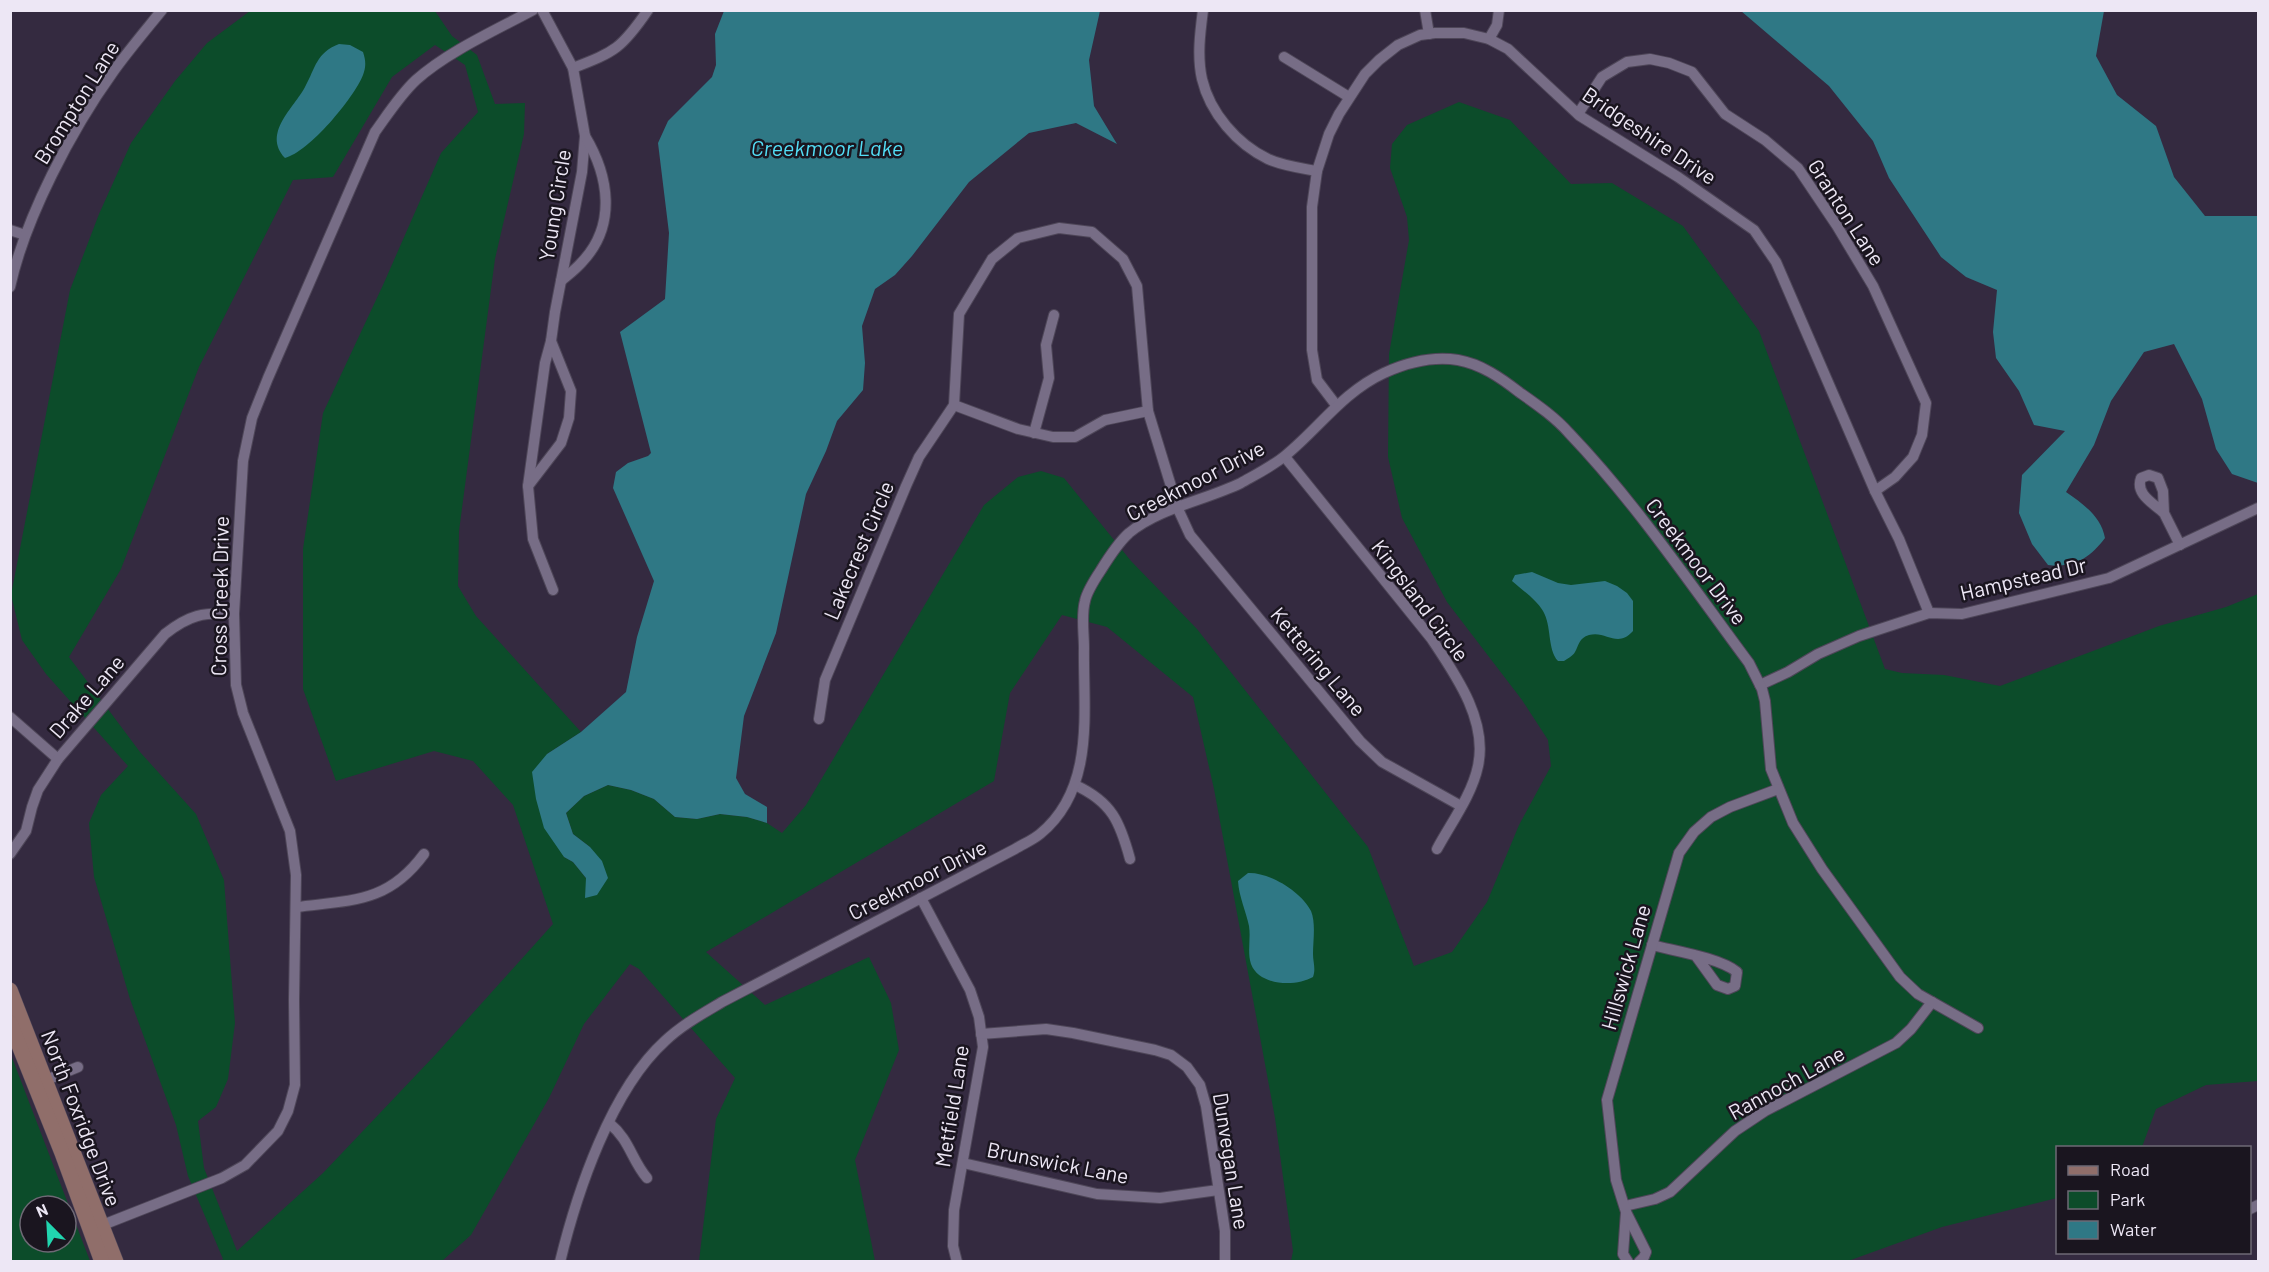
<svg xmlns="http://www.w3.org/2000/svg" width="2269" height="1272" font-family="Barlow,sans-serif">
  <style>
    .green { fill: #0c4c2a; fill-rule: evenodd }
    .water { fill: #2f7885 }
    .lines { fill: none; stroke-linecap: round; stroke-linejoin: round }
    .street-casing { stroke: #4e4658; stroke-width: 12 }
    .secondary-casing { stroke: #4e4658; stroke-width: 16 }
    .street { stroke: #776d86; stroke-width: 10 }
    .secondary { stroke: #906e6a; stroke-width: 15 }
    .labels { text-anchor: middle; dominant-baseline: central; stroke-width: 5; stroke-linejoin: round; paint-order: stroke }
    .street-label { font-size: 21px; fill: #ede7f5; stroke: #1a151f }
    .water-label { font-size: 22px; font-style: italic; fill: #53def6; stroke: #1a151f }
  </style>
  <rect width="100%" height="100%" fill="#342a40"/>
  <g class="green">
    <path d="M250,11H435L452,36L477,55L495,104L525,103L524,134L495,259L459,531L458,586L476,616L581,732L547,754L564,857L573,862L586,878L590,847L573,834L566,813L584,796L608,785L631,790L654,799L675,817L697,819L720,814L747,817L767,823L782,833L806,805L984,505L1018,477L1041,471L1064,478L1131,561L1197,629L1368,847L1414,966L1452,952L1487,902L1519,825L1551,766L1548,740L1522,700L1447,602L1402,518L1388,457L1389,354L1409,240L1407,217L1390,168L1392,144L1407,125L1459,102L1510,120L1571,184L1612,183L1683,226L1759,331L1885,669L1902,673L1944,675L2000,686L2159,626L2226,607L2258,594V1081L2206,1085L2156,1109L2142,1147L2058,1148L2057,1198L1942,1227L1848,1261H1291L1293,1251L1275,1118L1214,789L1193,697L1107,627L1062,615L1010,693L994,781L706,952L765,1005L869,957L891,1003L899,1050L855,1160L875,1261H699L716,1119L735,1078L639,969L630,964L584,1024L549,1098L471,1235L442,1261H221L223,1259L188,1176L176,1125L130,999L94,877L89,823L101,795L128,766L46,674L22,640L11,595L70,290L99,214L131,143L175,81L207,43ZM435,45L465,65L478,112L441,153L383,285L323,413L303,549V689L336,781L434,751L473,761L513,805L553,924L436,1054L323,1173L237,1251L204,1168L198,1121L216,1107L228,1079L235,1023L224,880L196,814L140,752L69,657L121,569L199,367L293,180L333,177L392,77Z"/>
    <path d="M10,1055H11L90,1261H11ZM30,1206H66V1242H30Z"/>
  </g>
  <g class="water">
    <polygon points="724,11 1100,11 1089,60 1094,106 1117,144 1076,123 1029,133 969,182 912,256 895,275 875,289 862,326 865,363 863,390 837,421 826,451 806,494 776,633 744,716 736,778 745,794 767,807 767,823 747,817 720,814 697,819 675,817 654,799 631,790 608,785 584,796 566,813 573,834 590,847 602,861 608,878 597,895 585,898 586,878 573,862 564,857 544,828 536,799 532,772 547,754 581,732 626,692 637,637 654,581 613,488 616,472 628,463 648,456 651,453 620,332 665,299 669,233 658,143 668,121 712,77 716,65 715,34"/>
    <path d="M1741,11H2104L2096,56L2117,95L2156,126L2174,177L2205,216H2258V483L2232,474L2216,449L2202,399L2174,344L2144,352L2111,401L2094,445L2066,492C2083,504 2101,516 2105,538C2090,558 2074,568 2048,565L2032,544L2019,513L2022,475L2065,431L2034,425L2019,391L1996,358L1993,332L1997,290L1966,277L1941,257L1889,178L1873,141L1829,86Z"/>
    <path d="M339,44L350,45L363,52C366,61 366,67 363,75C354,98 309,152 285,158C262,133 294,108 305,87C316,67 316,53 339,44Z"/>
    <path d="M1532,572L1558,583L1571,585L1605,581L1617,586L1627,593L1633,601V631C1617,649 1606,630 1589,635C1579,638 1579,645 1575,652C1573,656 1567,659 1564,661H1558C1547,649 1552,626 1543,611C1536,599 1522,590 1512,581L1515,575Z"/>
    <path d="M1248,873C1269,872 1301,891 1311,911C1316,923 1313,941 1313,954C1313,962 1316,969 1313,977C1296,987 1259,986 1251,964C1247,952 1251,939 1249,926C1246,911 1239,897 1238,881Z"/>
  </g>
  <g class="lines">
    <defs>
      <g id="street">
        <polyline points="542,10 573,68 585,136 582,172 555,312 551,341 545,363 528,486 533,539 553,590"/>
        <path d="M1203,10C1200,33 1197,57 1202,79C1210,113 1237,144 1268,159C1283,166 1301,168 1317,171"/>
        <polyline points="1425,10 1429,34"/>
        <polyline points="1489,39 1497,25 1499,10"/>
        <polyline points="1284,57 1349,97"/>
        <path d="M573,68C615,52 622,48 648,10"/>
        <polyline points="1578,114 1602,77 1627,62 1650,59 1669,63 1692,72 1725,114 1765,140 1798,168 1837,226 1873,286 1926,403 1922,435 1913,457 1895,477 1875,491"/>
        <polyline points="10,230 25,235"/>
        <path d="M561,281C568,275 576,269 582,262C617,225 609,176 585,136"/>
        <path d="M10,287C25,218 72,129 113,72C128,51 145,31 162,10"/>
        <polyline points="954,405 1018,429 1053,437 1075,437 1105,420 1148,411"/>
        <polyline points="1336,405 1317,380 1312,350 1312,207 1317,171 1329,134 1339,114 1365,74 1379,60 1398,45 1420,35 1435,33 1464,33 1489,39 1508,49 1580,116 1678,177 1754,230 1776,262 1875,491 1899,539 1929,613"/>
        <polyline points="1034,433 1049,378 1046,345 1054,315"/>
        <path d="M1285,457L1431,638C1455,674 1488,720 1478,766C1472,795 1451,823 1437,849"/>
        <polyline points="528,486 561,443 569,418 571,391 551,341"/>
        <path d="M2164,513C2153,503 2135,494 2141,478L2149,475L2158,478L2163,491L2164,513L2180,545"/>
        <polyline points="1760,685 1788,672 1818,654 1859,636 1929,613 1962,614 2109,578 2258,508"/>
        <polyline points="10,717 58,759"/>
        <polyline points="819,719 825,680 906,486 919,457 954,405 959,314 992,259 1018,238 1059,228 1092,232 1123,259 1137,286 1148,411 1178,509 1190,535 1360,741 1382,762 1461,806"/>
        <path d="M1075,785C1112,802 1120,822 1130,859"/>
        <path d="M10,854L26,831L32,807L38,790L58,759L165,634C189,615 203,612 234,614"/>
        <polyline points="921,898 970,990 979,1017 983,1047 954,1210 953,1246 957,1262"/>
        <path d="M297,907C352,900 388,903 424,854"/>
        <path d="M1652,945C1675,951 1720,958 1737,972L1735,986L1728,989L1717,985L1696,956"/>
        <polyline points="981,1034 1046,1029 1073,1033 1155,1050 1171,1055 1187,1067 1200,1085 1206,1106 1225,1231 1225,1262"/>
        <polyline points="39,1083 78,1067"/>
        <path d="M609,1123C630,1140 631,1159 647,1178"/>
        <polyline points="963,1163 1097,1194 1160,1198 1218,1190"/>
        <polyline points="1625,1206 1655,1199 1670,1192 1735,1131 1765,1111 1896,1043 1911,1029 1932,1002"/>
        <polyline points="2250,1209 2258,1205"/>
        <polyline points="1626,1212 1623,1254 1628,1262"/>
        <path d="M95,1228L222,1178L245,1165L278,1131L288,1111L295,1085L294,1000L296,875L290,831L243,713L236,685L234,614L243,461L252,418L268,378L375,132C388,114 400,95 416,80C447,52 496,30 533,10"/>
        <path d="M560,1262C577,1192 611,1090 665,1041C682,1025 702,1014 722,1002L1015,849C1023,844 1033,840 1040,834C1096,788 1083,711 1084,648C1084,633 1081,615 1085,601C1087,591 1095,579 1101,570C1109,557 1118,543 1129,533C1159,508 1206,500 1241,483C1255,475 1273,466 1286,455C1319,428 1343,392 1384,373C1406,363 1433,356 1458,360C1481,364 1501,378 1519,392C1536,404 1555,417 1569,433C1636,503 1691,585 1749,663L1762,689L1765,701L1771,769L1793,823L1822,869L1900,977L1918,994L1978,1028"/>
        <polyline points="1639,1262 1644,1257 1646,1252 1626,1212 1616,1180 1607,1100 1679,853 1694,832 1711,817 1730,807 1778,789"/>
      </g>
      <g id="secondary">
        <polyline points="10,990 116,1262"/>
        <polyline points="10,1023 62,1153 102,1262"/>
      </g>
    </defs>
    <use href="#street" class="street-casing"/>
    <use href="#secondary" class="secondary-casing"/>
    <use href="#street" class="street"/>
    <use href="#secondary" class="secondary"/>
  </g>
  <g class="labels">
    <g class="street-label">
      <text transform="translate(76 102) rotate(-58)">Brompton Lane</text>
      <text transform="translate(1650 135) rotate(34)">Bridgeshire Drive</text>
      <text transform="translate(554 205) rotate(-81)">Young Circle</text>
      <text transform="translate(1847 212) rotate(57)">Granton Lane</text>
      <text transform="translate(1195 480) rotate(-27)">Creekmoor Drive</text>
      <text transform="translate(858 550) rotate(-67)">Lakecrest Circle</text>
      <text transform="translate(1697 561) rotate(53)">Creekmoor Drive</text>
      <text transform="translate(2023 578) rotate(-13)">Hampstead Dr</text>
      <text transform="translate(219 596) rotate(-89)">Cross Creek Drive</text>
      <text transform="translate(1421 600) rotate(53)">Kingsland Circle</text>
      <text transform="translate(1319 661) rotate(50)">Kettering Lane</text>
      <text transform="translate(86 696) rotate(-49)">Drake Lane</text>
      <text transform="translate(917 879) rotate(-27)">Creekmoor Drive</text>
      <text transform="translate(1625 967) rotate(-74)">Hillswick Lane</text>
      <text transform="translate(1786 1082) rotate(-29)">Rannoch Lane</text>
      <text transform="translate(951 1106) rotate(-81)">Metfield Lane</text>
      <text transform="translate(82 1118) rotate(69)">North Foxridge Drive</text>
      <text transform="translate(1232 1161) rotate(81)">Dunvegan Lane</text>
      <text transform="translate(1058 1162) rotate(11)">Brunswick Lane</text>
    </g>
    <g class="water-label">
      <text x="827" y="147">Creekmoor Lake</text>
    </g>
  </g>
  <rect width="2269" height="1272" fill="none" stroke="#ede7f5" stroke-width="24"/>
  <rect x="2056" y="1146" width="195" height="108" fill="#1a151f" stroke="#6e6975" stroke-width="1.5"/>
  <rect x="2068" y="1166" width="30" height="9" fill="#906e6a" stroke="#6e6975" stroke-width="1.5"/>
  <text x="2110" y="1176" font-size="18" fill="#ede7f5">Road</text>
  <rect x="2068" y="1191" width="30" height="18" fill="#0c4c2a" stroke="#6e6975" stroke-width="1.5"/>
  <text x="2110" y="1206" font-size="18" fill="#ede7f5">Park</text>
  <rect x="2068" y="1221" width="30" height="18" fill="#2f7885" stroke="#6e6975" stroke-width="1.5"/>
  <text x="2110" y="1236" font-size="18" fill="#ede7f5">Water</text>
  <g transform="translate(48 1224) rotate(336)"><circle r="28" fill="#1a151f" stroke="#6e6975" stroke-width="1.5"/>
  <path d="M0-4.5L10 22L0 15L-10 22Z" fill="#21d5af"/>
  <text y="-9" font-size="16" font-weight="bold" text-anchor="middle" fill="#ede7f5">N</text>
  </g>
</svg>
